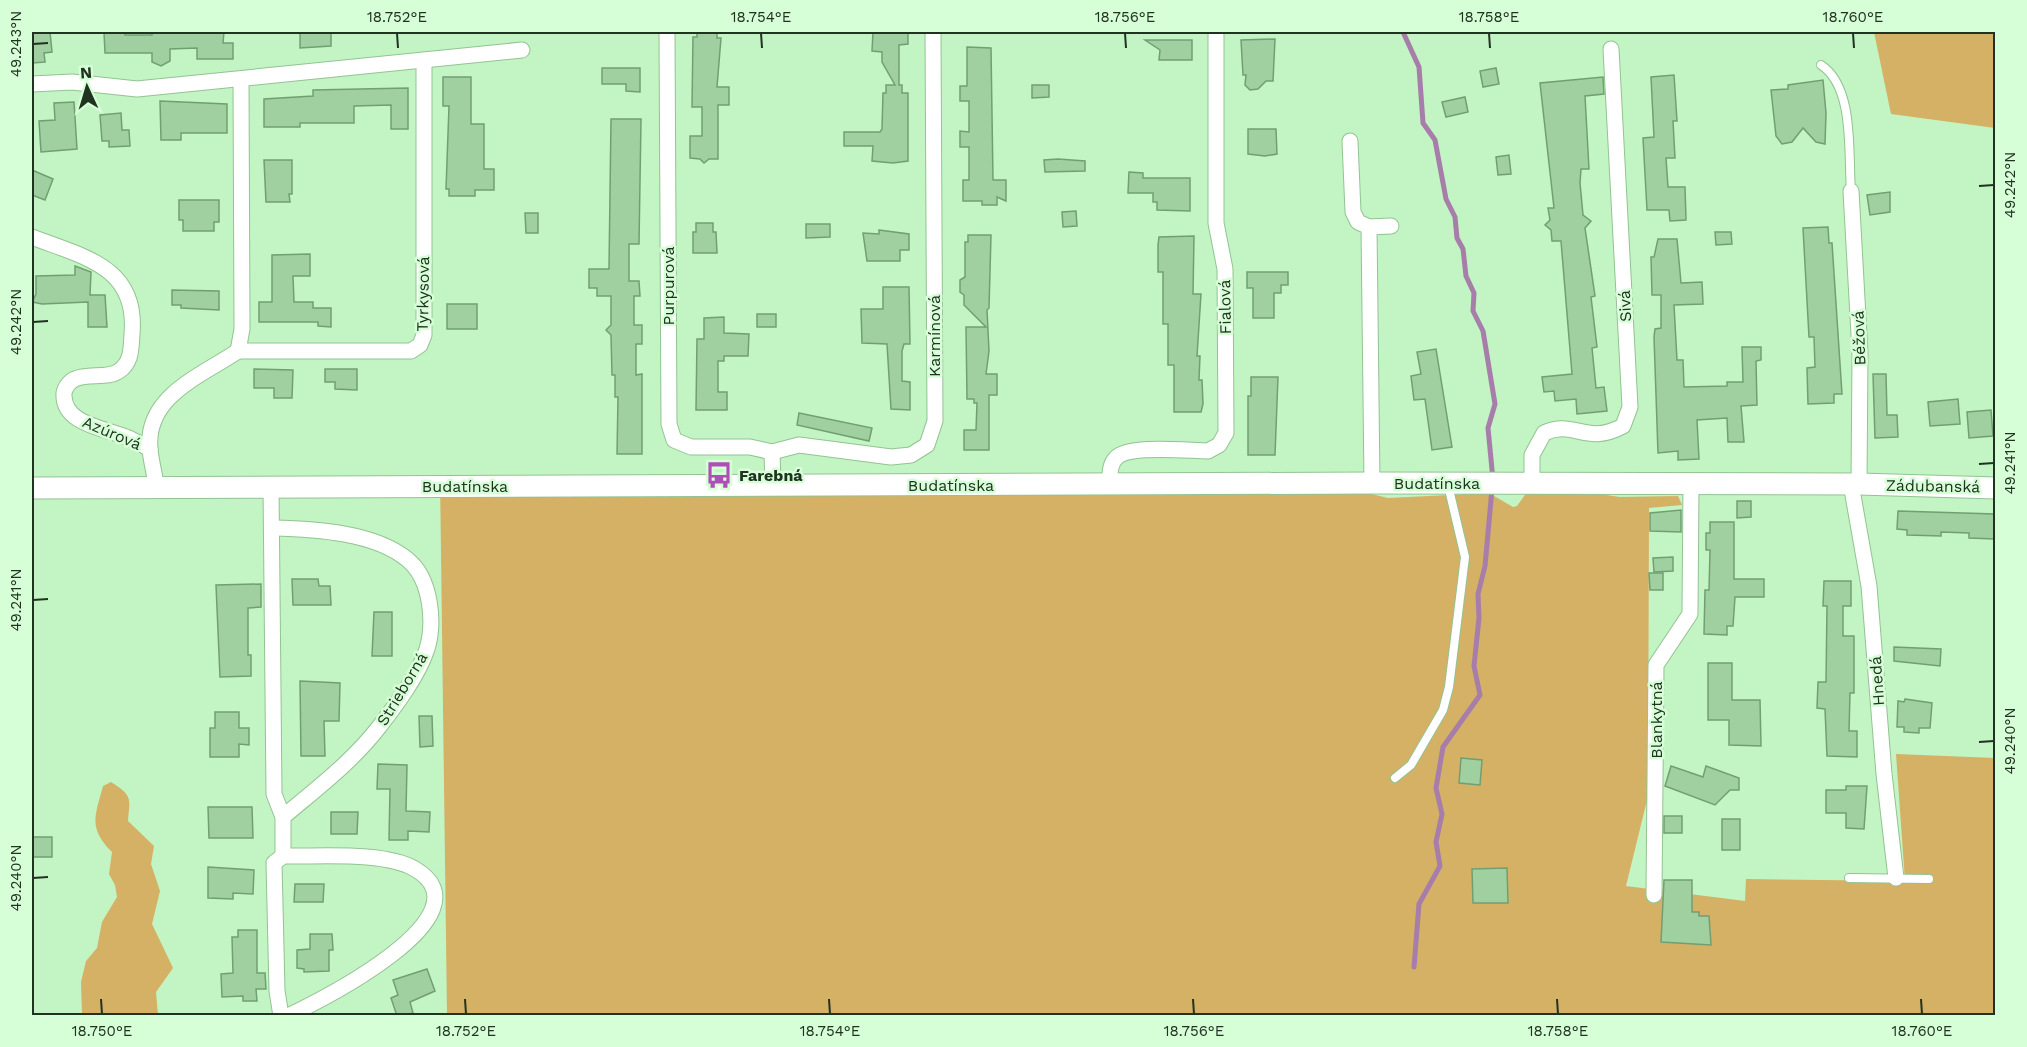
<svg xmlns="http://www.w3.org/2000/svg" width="2027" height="1047" font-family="'Work Sans',sans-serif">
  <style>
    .green { fill: #d5b165 }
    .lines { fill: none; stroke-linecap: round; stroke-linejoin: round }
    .stream { stroke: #a67ea9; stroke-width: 5 }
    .building { fill: #a0d0a0; stroke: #719f72; stroke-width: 1.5 }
    .lane-casing { stroke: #93c393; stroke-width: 10 }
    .street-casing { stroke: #93c393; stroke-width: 17 }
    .secondary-casing { stroke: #93c393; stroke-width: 23 }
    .lane { stroke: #fff; stroke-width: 8 }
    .street { stroke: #fff; stroke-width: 15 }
    .secondary { stroke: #fff; stroke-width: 21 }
    .ticks { fill: none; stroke: #203321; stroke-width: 2 }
    .labels { text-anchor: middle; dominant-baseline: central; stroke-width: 5; stroke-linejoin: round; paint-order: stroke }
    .street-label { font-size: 16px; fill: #203321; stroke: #d7ffd7 }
    .poi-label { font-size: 16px; font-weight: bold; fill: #203321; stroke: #d7ffd7; text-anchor: start }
    .neatline { fill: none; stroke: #203321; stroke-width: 2 }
    .ticks-label { font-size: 15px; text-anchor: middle; fill: #203321 }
  </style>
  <rect width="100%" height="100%" fill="#c3f4c3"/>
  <g class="green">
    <polygon points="1874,32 1995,32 1995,128 1891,114"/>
    <polygon points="440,476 1296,476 1388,498 1489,493 1513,507 1517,506 1527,492 1559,488 1620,497 1678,496 1682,505 1649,508 1648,796 1626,886 1745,901 1746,879 1905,881 1896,754 1995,758 1995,1015 447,1015"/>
    <path d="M111,782C133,796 130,798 128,821L154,846L151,864L160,891L152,924L173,968L156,992L158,1015H82L81,982L86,961L97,948L102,922L117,897L115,885L109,874L112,852C88,828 95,816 103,786Z"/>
  </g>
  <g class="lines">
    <g class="stream">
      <polyline points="1403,32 1419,67 1423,123 1435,140 1446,199 1455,217 1457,238 1463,249 1466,276 1474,293 1473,311 1483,331 1495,404 1488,428 1493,480"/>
      <polyline points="1414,967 1419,904 1440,866 1436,842 1442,814 1436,788 1443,747 1480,695 1474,666 1479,618 1478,594 1485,566 1492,489"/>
    </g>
  </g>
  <g class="building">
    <polygon points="32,32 50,32 52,52 44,53 45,62 32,63"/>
    <polygon points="104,32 125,32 125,35 152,35 152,32 224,32 223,43 233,43 233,59 197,59 197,48 170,49 170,61 161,66 152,62 152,53 105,53"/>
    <polygon points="300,32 331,32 331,46 300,48"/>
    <polygon points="697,32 717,32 717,38 721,38 717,87 729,87 729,105 718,105 718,159 709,159 704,163 700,159 690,158 690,136 702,136 702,107 692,107 693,37 697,37"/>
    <polygon points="873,32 908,32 908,44 899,45 899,85 902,85 902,93 908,93 908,161 893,163 872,161 873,146 844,146 844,132 880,132 882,129 883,93 886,93 886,85 895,85 882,62 882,52 872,51"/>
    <polygon points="1275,39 1273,81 1266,81 1258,89 1250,90 1245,85 1246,75 1243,75 1241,40"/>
    <polygon points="1145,40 1192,40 1192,60 1159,60 1160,50"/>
    <polygon points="967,47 991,48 993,180 1006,180 1006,201 997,197 997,205 982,205 982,201 963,201 963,180 969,180 969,147 960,147 960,131 969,132 969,101 960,101 960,86 967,86"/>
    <polygon points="602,68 640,68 640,92 626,91 626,84 602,84"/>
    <polygon points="1496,68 1499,84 1483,87 1480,71"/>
    <polygon points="1674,75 1677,121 1673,121 1675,158 1666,158 1668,187 1685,187 1686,220 1670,221 1669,210 1647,210 1643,138 1654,137 1651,77"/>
    <polygon points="443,77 471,77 471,124 484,124 484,169 494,169 494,190 475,190 475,196 449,196 449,189 446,189 449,106 443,106"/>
    <polygon points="1603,77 1604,94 1585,96 1589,169 1581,169 1580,183 1583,215 1591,221 1585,228 1595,296 1591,297 1597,347 1592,348 1596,388 1604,387 1607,411 1577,414 1576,399 1555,401 1554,391 1544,392 1542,377 1572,374 1561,241 1552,241 1551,230 1545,225 1550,220 1548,208 1554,208 1540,83"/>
    <polygon points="1823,80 1826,113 1825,144 1816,142 1803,128 1792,142 1782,144 1776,136 1771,90 1788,89 1788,85"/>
    <polygon points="1032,85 1049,85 1049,97 1032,98"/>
    <polygon points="408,88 408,129 391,129 391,105 354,106 354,123 300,123 300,127 264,127 264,99 313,96 313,90"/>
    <polygon points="1465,97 1468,112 1446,117 1442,102"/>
    <polygon points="160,101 227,104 227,133 181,133 181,140 161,140"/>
    <polygon points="74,102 77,149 41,152 39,121 55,120 54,103"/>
    <polygon points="121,113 122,130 129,130 130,146 109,147 109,141 102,141 100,115"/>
    <polygon points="611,119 641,119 639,244 629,244 629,281 639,281 640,296 634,296 634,325 642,325 642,344 636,344 636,375 642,374 642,454 617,454 618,397 615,397 615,375 612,375 611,335 606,330 611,325 611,296 597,296 597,288 589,288 589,269 609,269"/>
    <polygon points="1248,129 1276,129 1277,154 1265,156 1248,154"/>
    <polygon points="1509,155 1511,174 1498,175 1496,157"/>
    <polygon points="1058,159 1085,161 1085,171 1045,172 1044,160"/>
    <polygon points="264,160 292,160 292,194 289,194 290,202 266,202"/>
    <polygon points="32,170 53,179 45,200 32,195"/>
    <polygon points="1129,172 1143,173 1143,178 1190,178 1190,211 1157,210 1157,202 1153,202 1153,193 1128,193"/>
    <polygon points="1890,192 1890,212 1870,215 1867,195"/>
    <polygon points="179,200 219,200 219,222 214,222 214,231 183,231 183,220 179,220"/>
    <polygon points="1076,211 1077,226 1063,227 1062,212"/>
    <polygon points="525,213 538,213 538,233 526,233"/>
    <polygon points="696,223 713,223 713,232 716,232 717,253 693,253 693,232 696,232"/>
    <polygon points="806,224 830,224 830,237 806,238"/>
    <polygon points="1828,227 1829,243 1832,243 1842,394 1834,394 1834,403 1808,404 1807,368 1815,367 1814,337 1809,337 1803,228"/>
    <polygon points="879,230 909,234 909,250 900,250 900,261 867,261 863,233 879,234"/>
    <polygon points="1715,232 1731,232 1732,244 1716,245"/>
    <polygon points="968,235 991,235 989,308 987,310 989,351 986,374 997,374 997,395 989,395 989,450 964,450 964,430 976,430 977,403 974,403 974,399 967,399 966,327 986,327 964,305 964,295 960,292 960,280 965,277 965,242 968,242"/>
    <polygon points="1194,236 1193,294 1201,294 1197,356 1200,356 1199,380 1202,380 1203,404 1201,412 1174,412 1174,365 1168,365 1168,324 1163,324 1163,272 1158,272 1158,245 1159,237"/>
    <polygon points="1658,239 1677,239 1681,283 1702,282 1703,304 1674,305 1677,360 1683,360 1684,387 1727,386 1727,382 1743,382 1742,347 1761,347 1761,360 1756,361 1757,405 1741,406 1744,442 1728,442 1727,418 1697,420 1699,459 1678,460 1678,451 1658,453 1654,337 1655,329 1661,328 1661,295 1652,295 1651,257 1654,257"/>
    <polygon points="310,254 310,276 293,276 294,302 313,302 313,308 331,308 331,327 318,326 318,322 259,322 259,302 272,302 272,255"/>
    <polygon points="75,266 91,272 90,295 105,295 107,327 88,327 88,302 42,304 32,302 36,294 36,276 75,275"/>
    <polygon points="1247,272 1288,272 1288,285 1281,285 1281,293 1274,293 1274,318 1253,318 1253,288 1247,288"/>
    <polygon points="883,287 909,287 910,344 904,344 902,351 902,381 910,382 910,410 891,409 887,344 862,343 861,309 883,309"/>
    <polygon points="172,290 219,291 219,310 181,308 181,305 172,305"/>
    <rect x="447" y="304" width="30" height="25"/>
    <rect x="757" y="314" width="19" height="13"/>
    <polygon points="724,317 724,333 749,334 748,356 724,356 724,361 718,361 718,392 727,392 727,410 696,410 697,339 704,339 704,318"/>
    <polygon points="1436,349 1452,447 1432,450 1425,399 1414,400 1411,376 1421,374 1417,352"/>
    <polygon points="254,369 293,370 292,398 274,398 274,388 254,388"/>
    <polygon points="325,369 357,369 357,390 335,389 335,382 325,382"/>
    <polygon points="1873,374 1886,374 1887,415 1897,415 1898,437 1875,438"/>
    <polygon points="1251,377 1278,377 1275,455 1248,455 1248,396 1251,396"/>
    <polygon points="1958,399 1960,424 1930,426 1928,402"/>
    <polygon points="1991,410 1993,436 1969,438 1967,412"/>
    <polygon points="799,413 872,428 869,441 797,425"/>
    <polygon points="1737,501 1751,501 1751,517 1737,518"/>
    <polygon points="1681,510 1681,532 1650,531 1650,513"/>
    <polygon points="1898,511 1995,514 1995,539 1969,538 1969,533 1941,532 1941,536 1907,535 1907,530 1897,529"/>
    <polygon points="1710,522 1734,522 1734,579 1764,579 1764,597 1735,597 1733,626 1727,626 1727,635 1704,634 1705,590 1709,590 1710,550 1706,550 1706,533 1710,533"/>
    <polygon points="1673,557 1673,571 1654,572 1653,558"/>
    <polygon points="1649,573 1663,573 1663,590 1650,590"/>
    <polygon points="292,579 318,579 319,586 330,586 331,605 293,605"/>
    <polygon points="1824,581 1851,581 1851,606 1843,606 1843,636 1854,636 1854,693 1850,693 1849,731 1857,731 1857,757 1827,756 1825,709 1817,708 1818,682 1826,682 1827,606 1823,606"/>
    <polygon points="261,584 261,607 248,608 248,655 251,655 251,676 220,677 216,585"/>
    <polygon points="374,612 392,612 392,656 372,656"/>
    <polygon points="1894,647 1941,649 1940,666 1894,661"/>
    <polygon points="1708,663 1732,663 1732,700 1760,700 1761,746 1729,745 1729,720 1708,720"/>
    <polygon points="300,681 340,683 339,721 324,721 325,756 301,756"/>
    <polygon points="1905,699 1932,703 1930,728 1919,728 1919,733 1904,732 1904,727 1897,727 1898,701 1904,702"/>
    <polygon points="215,712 239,712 239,728 249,728 249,745 239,744 239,757 210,757 210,728 215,728"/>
    <polygon points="419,716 432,716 433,746 420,747"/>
    <polygon points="1461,758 1482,760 1480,785 1459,783"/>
    <polygon points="378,764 407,765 406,811 430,812 429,832 408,831 408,840 389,840 390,789 377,789"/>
    <polygon points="1671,766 1703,777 1706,766 1739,778 1739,790 1730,790 1715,805 1665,786"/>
    <polygon points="1846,786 1867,786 1864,829 1846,828 1846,813 1826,813 1826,790 1846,790"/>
    <polygon points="208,807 252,807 253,838 209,838"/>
    <polygon points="331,812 358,812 357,834 331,834"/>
    <rect x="1664" y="816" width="18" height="17"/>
    <rect x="1722" y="819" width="18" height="31"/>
    <rect x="32" y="837" width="20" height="20"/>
    <polygon points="208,867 254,870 253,894 233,893 233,899 208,898"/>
    <polygon points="1507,868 1508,903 1473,903 1472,869"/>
    <polygon points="1664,880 1692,880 1692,912 1699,912 1699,916 1709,916 1711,945 1661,942"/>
    <polygon points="295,884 324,884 323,902 294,902"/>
    <polygon points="238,930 257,930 257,973 265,973 266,989 256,989 257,1001 243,1001 243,996 222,997 221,974 233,973 232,937 238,937"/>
    <polygon points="310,934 332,934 333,950 329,950 329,971 304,972 304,969 297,968 297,950 310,949"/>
    <polygon points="427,969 435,991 410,1002 413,1013 397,1016 391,998 398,995 393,980"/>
  </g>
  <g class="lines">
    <defs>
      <g id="lane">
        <path d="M1821,65C1855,87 1848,154 1851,191"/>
        <polyline points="1395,778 1411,765 1443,710 1449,687 1465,557 1448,485"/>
        <polyline points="1849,878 1929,879"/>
      </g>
      <g id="street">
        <polyline points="667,32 669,424 674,440 691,447 750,447 772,452 799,445 891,457 911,455 927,445 935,421 933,32"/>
        <polyline points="32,84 72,82 137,89 522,50"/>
        <polyline points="1350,141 1353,212 1358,222 1369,227 1372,483"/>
        <polyline points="1851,191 1860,353 1859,484"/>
        <polyline points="1369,227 1391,226"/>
        <path d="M32,237C83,257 138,266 132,334C131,348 132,362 119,371C108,379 88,373 75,379C70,381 65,387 64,393C62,424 104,428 126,437C134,440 142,445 150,449"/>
        <polyline points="238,351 411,351 420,345 424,335 424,60"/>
        <polyline points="772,452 773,486"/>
        <path d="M1532,484V455L1544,433C1574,419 1586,446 1623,426L1630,407L1611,49"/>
        <polyline points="1851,484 1869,586 1884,774 1896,878"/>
        <path d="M1110,485C1110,475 1109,465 1116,458C1128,444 1189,451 1208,451L1219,445L1226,433L1225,269L1216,223V32"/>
        <path d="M156,486C155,474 151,462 150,449C145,396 201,376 238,351L242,329L241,79"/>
        <polyline points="271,486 274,794 283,817 283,856"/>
        <path d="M273,528C314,529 375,532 408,560C431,579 435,622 427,649C418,676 396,705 379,727C352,762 316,789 283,817"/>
        <polyline points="1654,895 1656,665 1690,614 1691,484"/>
        <path d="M281,1016L277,991L274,863L283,856C319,857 384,851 415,869C493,915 319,1001 288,1016"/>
      </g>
      <polyline id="secondary" points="32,488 1372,483 1859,484 1996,488"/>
    </defs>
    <use href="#lane" class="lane-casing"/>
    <use href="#street" class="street-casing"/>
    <use href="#secondary" class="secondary-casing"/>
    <use href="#lane" class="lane"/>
    <use href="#street" class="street"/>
    <use href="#secondary" class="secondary"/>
  </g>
  <path class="ticks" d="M397,33L398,48M761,33L762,48M1125,33L1126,48M1489,33L1490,48M1853,33L1854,48M33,44L48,43M1979,186L1994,185M33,322L48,321M1979,464L1994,463M33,600L48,599M1979,742L1994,741M33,878L48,877M101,999L102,1014M465,999L466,1014M829,999L830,1014M1193,999L1194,1014M1557,999L1558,1014M1921,999L1922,1014"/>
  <defs>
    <symbol id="bus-bare" viewBox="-9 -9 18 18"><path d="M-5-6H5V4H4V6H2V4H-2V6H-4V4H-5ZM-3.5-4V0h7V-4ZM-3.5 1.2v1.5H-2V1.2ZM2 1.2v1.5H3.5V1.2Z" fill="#ae4eb6" stroke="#d7ffd7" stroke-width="2.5" paint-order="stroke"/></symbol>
  </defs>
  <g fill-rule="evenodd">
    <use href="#bus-bare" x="700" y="456" width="38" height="38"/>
  </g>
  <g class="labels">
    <g class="street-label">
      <text transform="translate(668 286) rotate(-90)">Purpurová</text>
      <text transform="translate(423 294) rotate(-89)">Tyrkysová</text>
      <text transform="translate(1625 306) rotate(-93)">Sivá</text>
      <text transform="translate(1225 307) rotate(-91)">Fialová</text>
      <text transform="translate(934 336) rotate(-90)">Karmínová</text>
      <text transform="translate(1859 338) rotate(-92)">Béžová</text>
      <text transform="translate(112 433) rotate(23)">Azúrová</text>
      <text x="1437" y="483">Budatínska</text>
      <text x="951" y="485">Budatínska</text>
      <text x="465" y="486">Budatínska</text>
      <text transform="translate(1933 486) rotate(1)">Zádubanská</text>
      <text transform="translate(1877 681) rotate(-94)">Hnedá</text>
      <text transform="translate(402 689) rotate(-59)">Strieborná</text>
      <text transform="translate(1656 720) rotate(-90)">Blankytná</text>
    </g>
    <g class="poi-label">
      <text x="739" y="475">Farebná</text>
    </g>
  </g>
  <rect width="2027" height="1047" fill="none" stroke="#d7ffd7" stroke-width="66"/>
  <g transform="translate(87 87) rotate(356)" stroke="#d7ffd7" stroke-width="4.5" paint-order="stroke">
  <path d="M0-4.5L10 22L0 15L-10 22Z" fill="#203321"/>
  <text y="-9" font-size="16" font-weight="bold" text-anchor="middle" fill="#203321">N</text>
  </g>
  <rect x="33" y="33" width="1961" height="981" class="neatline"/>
  <g class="ticks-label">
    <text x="397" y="22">18.752°E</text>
    <text x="761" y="22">18.754°E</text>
    <text x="1125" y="22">18.756°E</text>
    <text x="1489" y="22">18.758°E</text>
    <text x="1853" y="22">18.760°E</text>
    <text transform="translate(16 44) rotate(-90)" y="5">49.243°N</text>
    <text transform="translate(2010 185) rotate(-90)" y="5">49.242°N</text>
    <text transform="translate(16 322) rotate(-90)" y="5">49.242°N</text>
    <text transform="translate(2010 463) rotate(-90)" y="5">49.241°N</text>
    <text transform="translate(16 600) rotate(-90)" y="5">49.241°N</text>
    <text transform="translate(2010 741) rotate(-90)" y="5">49.240°N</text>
    <text transform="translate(16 878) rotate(-90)" y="5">49.240°N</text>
    <text x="102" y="1036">18.750°E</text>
    <text x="466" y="1036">18.752°E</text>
    <text x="830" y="1036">18.754°E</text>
    <text x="1194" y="1036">18.756°E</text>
    <text x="1558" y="1036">18.758°E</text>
    <text x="1922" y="1036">18.760°E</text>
  </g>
</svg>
